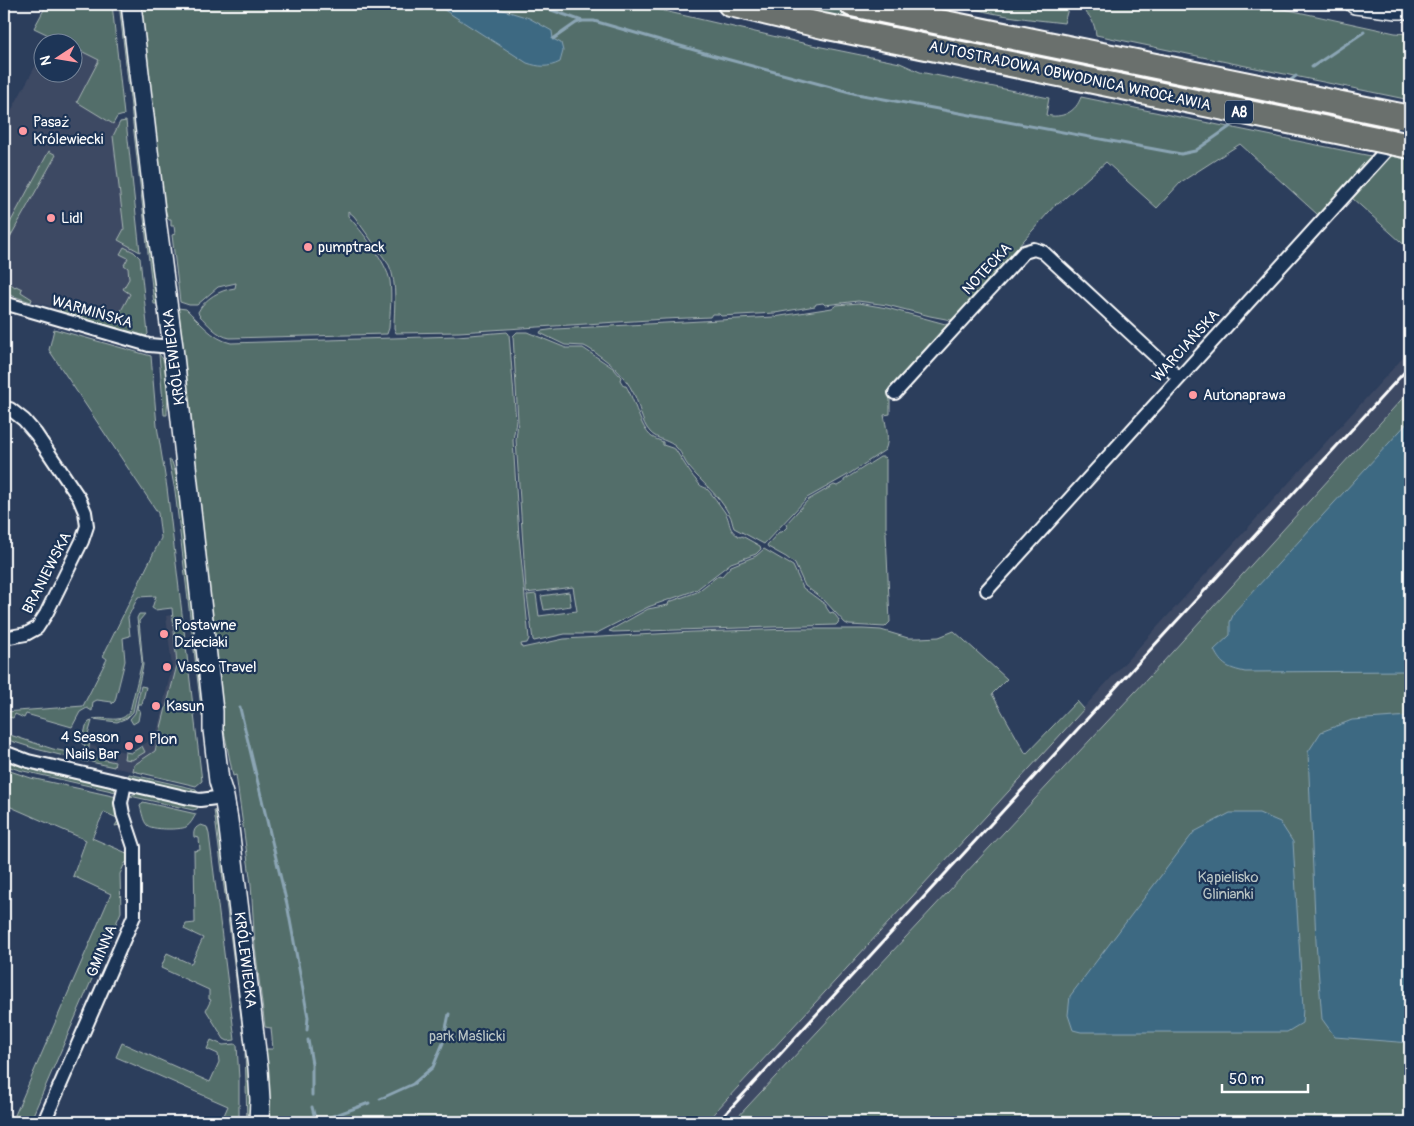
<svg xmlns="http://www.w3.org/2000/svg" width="1414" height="1126" font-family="Pangolin,sans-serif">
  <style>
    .built { fill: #3d4863 }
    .green { fill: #536e6b; stroke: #a9b6b5 }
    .water { fill: #3d6982; stroke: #8ba5b4 }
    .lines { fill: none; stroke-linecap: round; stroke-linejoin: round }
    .stream { stroke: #8ba5b4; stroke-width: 3 }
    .street-casing { stroke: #fff; stroke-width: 16 }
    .secondary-casing { stroke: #fff; stroke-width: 22 }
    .highway-casing { stroke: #fff; stroke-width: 28 }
    .street { stroke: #1d3557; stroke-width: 12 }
    .secondary { stroke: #1d3557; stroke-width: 19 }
    .highway { stroke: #6a706d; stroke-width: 24 }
    .rail { stroke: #fff; stroke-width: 3 }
    .highway-bridge-casing { stroke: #fff; stroke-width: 28; stroke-linecap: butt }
    .highway-bridge { stroke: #6a706d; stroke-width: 24 }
    .poi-dot { fill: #ff9aa2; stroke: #1d3557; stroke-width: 2 }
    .labels { text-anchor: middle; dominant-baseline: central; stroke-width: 4.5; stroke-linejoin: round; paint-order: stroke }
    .shield { fill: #1d3557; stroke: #bbc2cd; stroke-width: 1 }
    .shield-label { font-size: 14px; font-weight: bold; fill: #fff }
    .street-label { font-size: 15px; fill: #fff; stroke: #1d3557 }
    .poi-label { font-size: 15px; fill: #fff; stroke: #1d3557; text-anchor: start }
    .park-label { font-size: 15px; fill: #bac5c4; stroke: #1d3557 }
  </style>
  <rect width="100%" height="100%" fill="#2c3e5c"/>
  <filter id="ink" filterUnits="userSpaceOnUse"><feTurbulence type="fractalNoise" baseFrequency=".02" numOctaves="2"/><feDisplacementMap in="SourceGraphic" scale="10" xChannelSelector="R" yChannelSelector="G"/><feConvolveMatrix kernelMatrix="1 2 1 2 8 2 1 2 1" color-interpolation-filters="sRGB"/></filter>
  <g filter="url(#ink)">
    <g class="built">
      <polygon points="73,47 100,60 77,102 120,126 144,333 31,301 4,286 4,124 42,54 42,72 72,72"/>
      <polygon points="1410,350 1410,390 1163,662 733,1122 706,1122"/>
      <polygon points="172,615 177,665 149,775 79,760 81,747 89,745 114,752 115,750 131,753 155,737 165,706 163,705 172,667 166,616"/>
    </g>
    <g class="green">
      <polygon points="47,4 112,4 124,115 117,117 113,124 77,102 99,60 73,47 72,42 63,42 34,28"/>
      <polygon points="119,4 125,4 159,304 154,304"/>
      <path d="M139,4H634L807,44L900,63L920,72L1049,98L1046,115C1062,119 1076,112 1081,97L1371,156L1318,215L1240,144L1181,182L1157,208L1106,162L1058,204H1056L955,318L951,320L930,316L887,305L858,301L825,305L823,303L816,304L815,306L775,313L721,316L719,314H712L710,317L665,319L459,332L396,333L394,328C394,307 398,285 389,265L354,216L348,211V216C361,230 387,263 390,281C392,297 390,313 389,328L387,334L230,338C217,336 208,324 199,315L198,312C205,298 220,290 235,288L236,283L218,287L197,305H189L180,302L172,235L175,234L174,226H171V219H168L161,196Z"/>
      <polygon points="773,4 810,4 1058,55 1056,64"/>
      <path d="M959,4H1261L1395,33L1410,34V100L1096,35C1094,18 1086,8 1069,5L1064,23C1030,19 992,16 959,4Z"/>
      <polygon points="126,121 140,252 118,240 124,229 113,136 120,122"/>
      <polygon points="1410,134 1410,250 1352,198"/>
      <polygon points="49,151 56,155 4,248 4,234"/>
      <polygon points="124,247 134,252 140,258 148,334 146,336 64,313 58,309 60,303 108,316 116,320 130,294 123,289 129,279 128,268 124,265 128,258 120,254"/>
      <polygon points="4,279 15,287 16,286 22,289 21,292 32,299 31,302 4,293"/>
      <path d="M858,303L887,308L949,325L890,388V414L884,415C886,426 890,440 885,450L846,476L807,498L764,544L734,528C732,524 732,518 729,514C719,495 702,483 689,467C684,461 682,453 677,448C670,440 657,440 650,432C641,422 640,406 634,394C624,373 607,360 588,348L584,346L565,345L540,333L541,331L556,329L774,317L832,308L837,305Z"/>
      <path d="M178,308L186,309C199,321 212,339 231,343L457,336L507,332L509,334L516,421L513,440L519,536L529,639L527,643L521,644L522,648L564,639L693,632L794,629H863L881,630L908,638H919L939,637L954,631L1007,679L992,694L1026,754L1077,701L1084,709L706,1122H267L265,1049H273L271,1028L265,1027L255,947L251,884L236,775L233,776L221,716L194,496L195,450Z"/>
      <polygon points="54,329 151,356 157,426 167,488 202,781 196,786 133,771 134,765 155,751 177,665 172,608 155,610 152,608 156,596 138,597 128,617 130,636 123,638 125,661 115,701 112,704 112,702 97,700 93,702 92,711 87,708 80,712 72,727 26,714 24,718 15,714 13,718 4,716 4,712 83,706 107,659 103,656 161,538 158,513 49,350"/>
      <path d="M517,332H527L566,348H583L613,368L621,377L620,380L624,386H626C635,400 640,428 652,437C655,439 659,440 663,442V445L675,449C683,461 690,474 700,485C702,487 705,487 707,489C713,495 719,504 724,511C732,522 726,529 740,537L742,536L760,546L761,549L756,554L731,563L696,590L648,607L595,634H565L534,641L533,640L527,595L536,594L539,616L577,611L573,587L526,593V590L516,440L518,421L513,336Z"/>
      <path d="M159,354C173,368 167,397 167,415H164Z"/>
      <polygon points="1410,390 1410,1122 733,1122 1163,662"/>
      <polygon points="880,457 884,457 886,459 886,533 890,622 885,627 849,625 845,623 824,600 805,586 795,564 786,557 768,547 767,545 779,532 782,532 787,527 786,524 808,500 834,485 837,486 844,482 844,480"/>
      <polygon points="169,460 172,462 180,487 203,679 204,716 202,717 175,491"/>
      <polygon points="764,549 793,566 803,588 826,605 826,607 830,613 833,612 839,620 838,623 836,625 613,632 609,631 648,609 668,605 669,602 697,592 719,575 722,576 731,566 756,556"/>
      <polygon points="569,592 571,606 544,610 541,596"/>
      <path d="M139,614H145L139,621L143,665L133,712L127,718L117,722L93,719C107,716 121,725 130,711L142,662L137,618Z"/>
      <polygon points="141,686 146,687 142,704 138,704 137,709 140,710 138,721 133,724 130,719 135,713"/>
      <polygon points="92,721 88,735 90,740 88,753 83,753 85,744 82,744 86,726 89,722"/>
      <polygon points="4,733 53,749 88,756 88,762 36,749 5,739 4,739"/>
      <polygon points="142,746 145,752 132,760 124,759 125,752 131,753"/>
      <polygon points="92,757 115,762 114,767 91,762"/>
      <polygon points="4,761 40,772 113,787 116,792 19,770 4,765"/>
      <polygon points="4,769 31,778 117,797 120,825 115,826 119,819 104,812 92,838 129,854 128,862 125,863 120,874 121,912 30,1122 12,1122 111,894 73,876 86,840 4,804"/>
      <polygon points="129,774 196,789 198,793 128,778"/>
      <polygon points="136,793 197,805 198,806 197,809 193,810 130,796"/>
      <path d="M143,802L196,814C193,819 191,824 186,827C180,830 151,830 147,825C143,821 142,812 140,806Z"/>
      <polygon points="214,810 219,817 250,1051 252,1122 247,1122 245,1048"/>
      <path d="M201,825L207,827L209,834L235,1040L228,1041L224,1039L206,1010L211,1000L209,999V990L161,968L167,953L191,964L203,938L184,929L186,924L195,923L194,851L200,850L199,838L194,837C193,831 195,827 201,825Z"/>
      <polygon points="211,1040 223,1045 235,1044 237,1045 239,1079 239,1122 221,1122 228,1106 116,1057 122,1043 210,1082 219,1062 218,1054 207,1049"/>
    </g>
    <g class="water">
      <path d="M435,4H483L529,18L552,31L553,39L561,43L563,51L560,62C548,68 539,67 527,63Z"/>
      <path d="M1410,420V671L1245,672C1228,668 1222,666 1214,650L1230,635V622L1235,611Z"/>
      <polygon points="1410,716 1410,1043 1335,1037 1322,1019 1316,942 1308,752 1321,732 1352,720"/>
      <polygon points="1230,813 1259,813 1280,822 1293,842 1303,1008 1302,1023 1287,1032 1081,1032 1073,1030 1068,1015 1070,996 1194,832"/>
    </g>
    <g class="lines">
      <g class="stream">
        <polyline points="535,4 582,21 594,21 715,56 857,94 1181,154 1195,151 1238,121"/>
        <polyline points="553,39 576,23 582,21"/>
        <polyline points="1312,67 1364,32"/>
        <polyline points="1287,83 1296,76"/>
        <polyline points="240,708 287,904 308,1017 307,1030"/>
        <polyline points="445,1033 449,1014"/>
        <polyline points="308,1040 312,1064 312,1095"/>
        <polyline points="380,1099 413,1084 433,1067 443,1043"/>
        <polyline points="312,1107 316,1122"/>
        <polyline points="317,1122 369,1103"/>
      </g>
      <defs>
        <g id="street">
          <polyline points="4,303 149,345 173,347"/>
          <polyline points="895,393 1024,252 1034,249 1043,252 1179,378"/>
          <polyline points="4,409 10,409 24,420 36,434 79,498 85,512 87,526 82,541 46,614 37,628 26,634 4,638"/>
          <polyline points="987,590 1410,124"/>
          <polyline points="4,752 28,761 189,798 200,800 224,797"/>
          <polyline points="44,1122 134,916 134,847 123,814 121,803 125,783"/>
        </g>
        <g id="secondary">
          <polyline points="131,4 156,219 173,347 213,711 213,730 219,781 224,797 228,820 258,1068 260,1100 259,1122"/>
          <polyline points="1355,4 1397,9 1410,9"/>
        </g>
        <g id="highway">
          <polyline points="730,4 823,26 1069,76"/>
          <polyline points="852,4 1410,118"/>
        </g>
      </defs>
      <use href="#street" class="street-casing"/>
      <use href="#secondary" class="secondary-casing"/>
      <use href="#highway" class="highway-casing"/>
      <use href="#street" class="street"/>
      <use href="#secondary" class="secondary"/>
      <use href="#highway" class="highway"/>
      <polyline class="rail" points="718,1122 1410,366"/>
      <defs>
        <polyline id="highway-bridge" points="1069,76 1410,146"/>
      </defs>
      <use href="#highway-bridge" class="highway-bridge-casing"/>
      <use href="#highway-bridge" class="highway-bridge"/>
    </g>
  </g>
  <g class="poi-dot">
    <circle cx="23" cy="131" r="5"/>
    <circle cx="51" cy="218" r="5"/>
    <circle cx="308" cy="247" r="5"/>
    <circle cx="1193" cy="395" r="5"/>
    <circle cx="164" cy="634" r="5"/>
    <circle cx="167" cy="667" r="5"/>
    <circle cx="156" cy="706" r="5"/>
    <circle cx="139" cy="739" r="5"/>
    <circle cx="129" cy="746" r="5"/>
  </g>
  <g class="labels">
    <rect class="shield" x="1225" y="100.5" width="28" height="23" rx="4"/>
    <g class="shield-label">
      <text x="1239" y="112">A8</text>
    </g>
    <g class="street-label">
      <text transform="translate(1070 76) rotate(12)">AUTOSTRADOWA OBWODNICA WROCŁAWIA</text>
      <text transform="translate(987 269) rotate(-47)">NOTECKA</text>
      <text transform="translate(92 312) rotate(16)">WARMIŃSKA</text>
      <text transform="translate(1186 346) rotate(-48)">WARCIAŃSKA</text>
      <text transform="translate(174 357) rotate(-97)">KRÓLEWIECKA</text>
      <text transform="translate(47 573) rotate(-63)">BRANIEWSKA</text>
      <text transform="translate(102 951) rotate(-67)">GMINNA</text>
      <text transform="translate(245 960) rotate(83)">KRÓLEWIECKA</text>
    </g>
    <g class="poi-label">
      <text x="33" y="122">Pasaż<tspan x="33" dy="17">Królewiecki</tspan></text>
      <text x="61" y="218">Lidl</text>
      <text x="318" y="247">pumptrack</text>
      <text x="1203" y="395">Autonaprawa</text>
      <text x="174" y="625">Postawne<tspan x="174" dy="17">Dzieciaki</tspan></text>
      <text x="177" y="667">Vasco Travel</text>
      <text x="166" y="706">Kasun</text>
      <text x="119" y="737" text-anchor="end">4 Season<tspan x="119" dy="17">Nails Bar</tspan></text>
      <text x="149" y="739">Plon</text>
    </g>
    <g class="park-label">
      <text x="1228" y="877">Kąpielisko<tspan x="1228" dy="17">Glinianki</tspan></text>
      <text x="467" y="1036">park Maślicki</text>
    </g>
  </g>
  <rect width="1414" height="1126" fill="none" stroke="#1d3557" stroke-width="20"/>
  <rect x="10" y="10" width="1394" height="1106" fill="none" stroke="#fff" stroke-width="2" filter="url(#ink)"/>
  <g transform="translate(58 58) rotate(258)"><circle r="24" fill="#1d3557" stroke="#77869a"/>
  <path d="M0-4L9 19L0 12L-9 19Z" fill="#ff9aa2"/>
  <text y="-8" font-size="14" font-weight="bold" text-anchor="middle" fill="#ffffff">N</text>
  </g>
  <path d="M1222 1084v8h86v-8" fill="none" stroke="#ffffff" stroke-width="2.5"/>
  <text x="1229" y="1084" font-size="15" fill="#ffffff" stroke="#1d3557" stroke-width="4" paint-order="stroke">50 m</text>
</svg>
